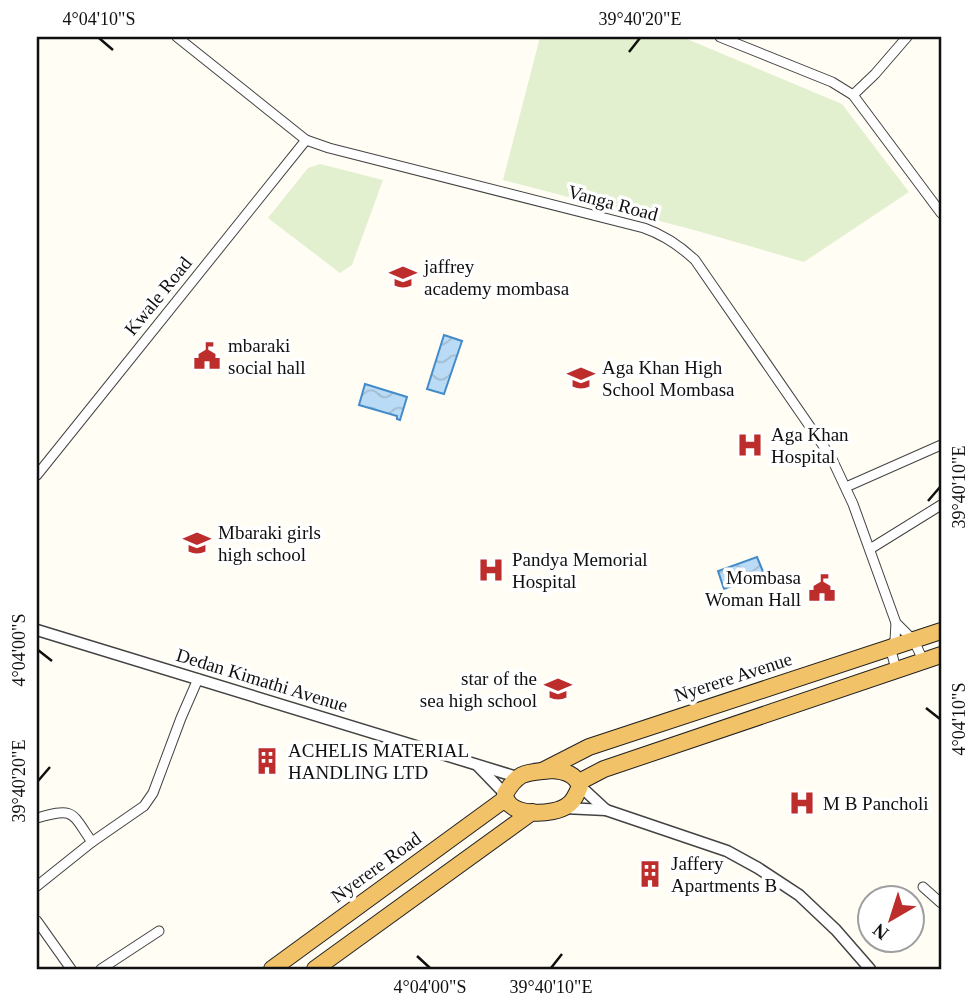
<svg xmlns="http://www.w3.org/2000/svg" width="978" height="1006" font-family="'Times New Roman',serif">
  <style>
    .pitch { fill: #e3f0cf }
    .water { fill: url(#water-waves); stroke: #438cc9; stroke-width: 2 }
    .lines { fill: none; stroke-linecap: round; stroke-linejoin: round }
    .minor-casing { stroke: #434343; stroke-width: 11 }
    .tertiary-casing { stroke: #434343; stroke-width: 13 }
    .trunk-casing { stroke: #212121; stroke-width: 18 }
    .minor { stroke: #fff; stroke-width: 9 }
    .tertiary { stroke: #fff; stroke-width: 10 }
    .trunk { stroke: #f2c268; stroke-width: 16 }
    .ticks { fill: none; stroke: #101010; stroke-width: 2.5 }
    .labels { text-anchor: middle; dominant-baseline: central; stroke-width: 7; stroke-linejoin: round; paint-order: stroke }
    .street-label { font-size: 19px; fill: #101010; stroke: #fff }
    .poi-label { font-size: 19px; fill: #101010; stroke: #fff; text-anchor: start }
    .neatline { fill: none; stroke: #101010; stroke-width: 2.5 }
    .ticks-label { font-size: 18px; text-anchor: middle; fill: #101010 }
  </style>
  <defs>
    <pattern id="water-waves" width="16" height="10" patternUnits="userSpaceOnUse" patternTransform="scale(1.75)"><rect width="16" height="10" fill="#badbf5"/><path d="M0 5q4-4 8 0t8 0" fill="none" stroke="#9fbbd1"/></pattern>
  </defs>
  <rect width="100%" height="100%" fill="#fffdf4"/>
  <g class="pitch">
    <polygon points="540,37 682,37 842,104 909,192 804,262 694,230 503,180"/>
    <polygon points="320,164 383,180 352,265 340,273 268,218 308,168"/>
  </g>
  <g class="water">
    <polygon points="444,335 462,341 444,394 427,389"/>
    <polygon points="365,384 407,397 400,420 397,419 397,416 359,405"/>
    <polygon points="757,557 764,574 724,589 718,571"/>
  </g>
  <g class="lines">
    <defs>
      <g id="minor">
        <path d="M177,37L306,140L329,148L644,228C664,235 679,245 695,260L831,457L853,504L896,623L914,641L923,660"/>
        <polyline points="720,37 832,82 853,95 941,213"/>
        <polyline points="853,95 875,74 907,37"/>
        <polyline points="37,475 306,140"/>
        <polyline points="846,487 941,445"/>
        <polyline points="870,549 941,505"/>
        <polyline points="896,669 890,647 895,640 896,623"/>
        <path d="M37,818C75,807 71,812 92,842"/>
        <polyline points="37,886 92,842 144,806 153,793 181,718 198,679"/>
        <polyline points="923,887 941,903"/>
        <polyline points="37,921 71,969"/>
        <polyline points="101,969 159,931"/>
      </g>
      <g id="tertiary">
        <polyline points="37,630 517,777"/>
        <polyline points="478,766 505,794"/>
        <polyline points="580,786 606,810"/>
        <polyline points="564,808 606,810 727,851 758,868 799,895 836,930 870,969"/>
      </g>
      <g id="trunk">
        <path d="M552,770C565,771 575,774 580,786C577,793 574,801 568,805C554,816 507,818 505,794C519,770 527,773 552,770Z"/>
        <polyline points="542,771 589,747 941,631"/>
        <polyline points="579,782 604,769 941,655"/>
        <polyline points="272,969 505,799"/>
        <polyline points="315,969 532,812"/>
      </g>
    </defs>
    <use href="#minor" class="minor-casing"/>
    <use href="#tertiary" class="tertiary-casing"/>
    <use href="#trunk" class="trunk-casing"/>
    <use href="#minor" class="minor"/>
    <use href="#tertiary" class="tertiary"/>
    <use href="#trunk" class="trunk"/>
  </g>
  <path class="ticks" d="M99,38L113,50M629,52L640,38M928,501L940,487M38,650L52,661M926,708L940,719M38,781L50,767M417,956L430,968M551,968L562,954"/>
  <defs>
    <symbol id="school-bare" viewBox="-9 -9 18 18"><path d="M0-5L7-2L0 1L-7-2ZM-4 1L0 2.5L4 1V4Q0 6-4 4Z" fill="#bd2d2b" stroke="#fff" stroke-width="2.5" paint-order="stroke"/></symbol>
    <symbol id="civic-bare" viewBox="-9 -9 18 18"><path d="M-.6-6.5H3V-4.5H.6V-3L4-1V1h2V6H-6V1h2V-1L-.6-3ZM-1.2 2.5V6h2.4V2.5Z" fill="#bd2d2b" stroke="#fff" stroke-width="2.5" paint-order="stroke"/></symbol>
    <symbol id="hospital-bare" viewBox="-9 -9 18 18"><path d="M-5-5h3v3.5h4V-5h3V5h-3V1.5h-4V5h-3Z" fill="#bd2d2b" stroke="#fff" stroke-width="2.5" paint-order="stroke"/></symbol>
    <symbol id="building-bare" viewBox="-9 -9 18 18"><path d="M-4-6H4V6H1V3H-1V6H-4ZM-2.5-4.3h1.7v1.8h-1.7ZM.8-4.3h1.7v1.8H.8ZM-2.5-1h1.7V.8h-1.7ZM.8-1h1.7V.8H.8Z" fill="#bd2d2b" stroke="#fff" stroke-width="2.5" paint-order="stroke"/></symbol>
  </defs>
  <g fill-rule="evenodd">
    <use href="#school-bare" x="384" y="258" width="38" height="38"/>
    <use href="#civic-bare" x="188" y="337" width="38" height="38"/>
    <use href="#school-bare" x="562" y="359" width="38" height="38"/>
    <use href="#hospital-bare" x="731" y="426" width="38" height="38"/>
    <use href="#school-bare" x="178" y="524" width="38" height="38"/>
    <use href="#hospital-bare" x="472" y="551" width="38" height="38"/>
    <use href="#civic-bare" x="803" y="569" width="38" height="38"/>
    <use href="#school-bare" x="539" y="670" width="38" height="38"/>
    <use href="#building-bare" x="248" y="742" width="38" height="38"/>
    <use href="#hospital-bare" x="783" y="784" width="38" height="38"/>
    <use href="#building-bare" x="631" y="855" width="38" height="38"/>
  </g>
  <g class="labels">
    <g class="street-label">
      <text transform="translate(613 203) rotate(15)">Vanga Road</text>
      <text transform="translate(158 296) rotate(-51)">Kwale Road</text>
      <text transform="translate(733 677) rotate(-18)">Nyerere Avenue</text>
      <text transform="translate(262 680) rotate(17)">Dedan Kimathi Avenue</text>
      <text transform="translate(376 867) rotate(-36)">Nyerere Road</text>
    </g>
    <g class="poi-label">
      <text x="424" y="266">jaffrey<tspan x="424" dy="22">academy mombasa</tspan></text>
      <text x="228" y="345">mbaraki<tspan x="228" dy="22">social hall</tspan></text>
      <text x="602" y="367">Aga Khan High<tspan x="602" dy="22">School Mombasa</tspan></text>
      <text x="771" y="434">Aga Khan<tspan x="771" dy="22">Hospital</tspan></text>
      <text x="218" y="532">Mbaraki girls<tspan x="218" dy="22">high school</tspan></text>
      <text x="512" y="559">Pandya Memorial<tspan x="512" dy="22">Hospital</tspan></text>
      <text x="801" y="577" text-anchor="end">Mombasa<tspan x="801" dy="22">Woman Hall</tspan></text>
      <text x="537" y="678" text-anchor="end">star of the<tspan x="537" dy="22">sea high school</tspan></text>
      <text x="288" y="750">ACHELIS MATERIAL<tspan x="288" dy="22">HANDLING LTD</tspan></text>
      <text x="823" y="803">M B Pancholi</text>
      <text x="671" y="863">Jaffery<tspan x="671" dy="22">Apartments B</tspan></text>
    </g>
  </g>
  <rect width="978" height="1006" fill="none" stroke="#ffffff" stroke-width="77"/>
  <g transform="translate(891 919) rotate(219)"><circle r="33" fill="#ffffff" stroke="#9f9f9f" stroke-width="2"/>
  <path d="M0-5L12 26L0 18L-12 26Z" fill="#bd2d2b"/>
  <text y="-10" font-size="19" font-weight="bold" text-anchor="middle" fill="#101010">N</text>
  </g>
  <rect x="38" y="38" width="902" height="930" class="neatline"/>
  <g class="ticks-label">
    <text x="99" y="25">4°04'10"S</text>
    <text x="640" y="25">39°40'20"E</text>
    <text transform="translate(959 487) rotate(-90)" y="6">39°40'10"E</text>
    <text transform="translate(19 650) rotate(-90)" y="6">4°04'00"S</text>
    <text transform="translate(959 719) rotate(-90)" y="6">4°04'10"S</text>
    <text transform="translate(19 781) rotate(-90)" y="6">39°40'20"E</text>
    <text x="430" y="993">4°04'00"S</text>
    <text x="551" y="993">39°40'10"E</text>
  </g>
</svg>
